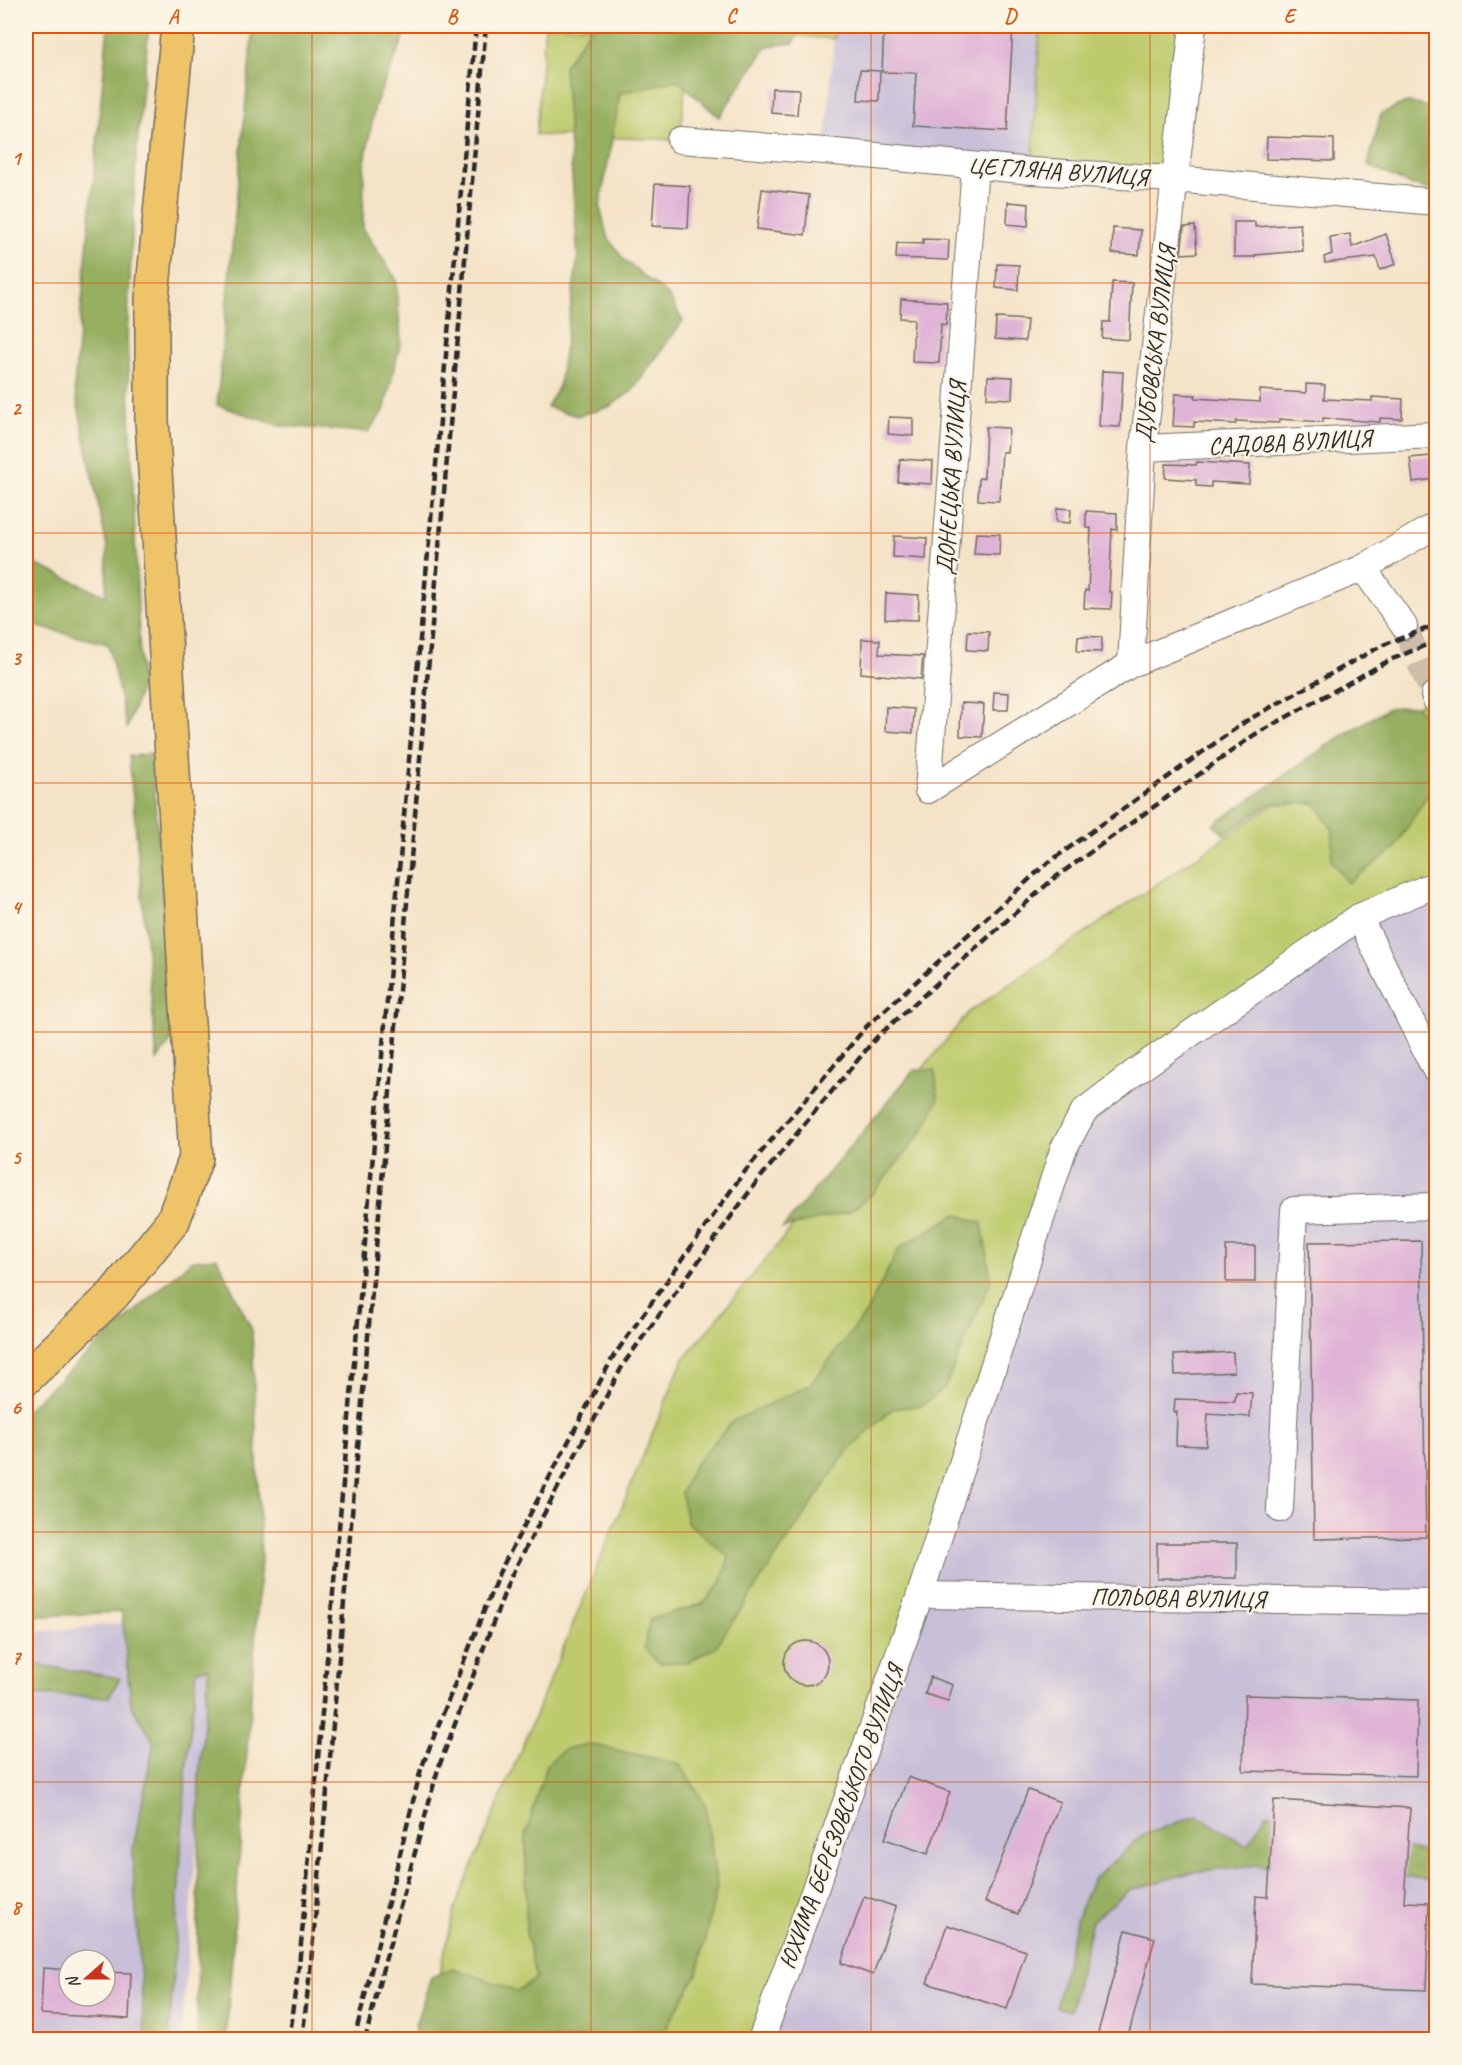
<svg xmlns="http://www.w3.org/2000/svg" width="1462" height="2065" font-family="Caveat,sans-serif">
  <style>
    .industrial { fill: #c8bfd8; fill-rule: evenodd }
    .green { fill: #becb6d; stroke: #747b4c; stroke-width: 1.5 }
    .forest { fill: #96af60; stroke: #606d46; stroke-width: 1.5 }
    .building { fill: #dfb3d6 }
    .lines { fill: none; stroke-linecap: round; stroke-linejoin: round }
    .minor-tunnel { stroke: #ccbea8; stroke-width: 26; stroke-dasharray: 26 13; stroke-linecap: butt }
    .minor-casing { stroke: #716b62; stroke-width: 28 }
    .major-casing { stroke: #716b62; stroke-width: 36 }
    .minor { stroke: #fff; stroke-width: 26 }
    .major { stroke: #efc469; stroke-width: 33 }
    .rail { stroke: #2b2b2b; stroke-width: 4.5; stroke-dasharray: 9 4.5; stroke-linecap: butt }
    .grid { fill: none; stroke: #df570e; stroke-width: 1.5; stroke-opacity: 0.55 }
    .labels { text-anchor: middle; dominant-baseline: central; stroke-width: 4.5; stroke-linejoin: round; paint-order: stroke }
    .street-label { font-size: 24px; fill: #2b2b2b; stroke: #fcf5e5 }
    .neatline { fill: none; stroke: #df570e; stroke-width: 2 }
    .grid-label { font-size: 20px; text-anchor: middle; font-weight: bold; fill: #df570e }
  </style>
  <rect width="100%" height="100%" fill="#fcf5e5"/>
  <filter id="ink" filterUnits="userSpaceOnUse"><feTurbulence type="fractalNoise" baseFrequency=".0167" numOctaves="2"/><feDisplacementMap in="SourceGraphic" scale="12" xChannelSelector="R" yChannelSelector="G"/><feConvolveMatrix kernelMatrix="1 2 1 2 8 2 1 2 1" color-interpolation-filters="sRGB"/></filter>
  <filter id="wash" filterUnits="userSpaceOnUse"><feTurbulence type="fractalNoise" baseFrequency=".008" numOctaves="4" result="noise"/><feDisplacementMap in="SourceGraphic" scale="24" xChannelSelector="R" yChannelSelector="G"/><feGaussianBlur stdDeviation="1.35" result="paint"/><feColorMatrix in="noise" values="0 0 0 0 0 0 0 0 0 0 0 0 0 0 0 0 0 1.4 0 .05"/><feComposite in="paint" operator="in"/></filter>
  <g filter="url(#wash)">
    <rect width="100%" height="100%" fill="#f4e3c7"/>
    <g class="industrial">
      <polygon points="835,26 1040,26 1032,171 825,151"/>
      <polygon points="1436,884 1436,2039 761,2040 1063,1150 1135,1072"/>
      <path d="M215,1614L181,2039L26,2040V1633ZM69,1960H105V1996H69Z"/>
    </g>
    <g class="green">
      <polygon points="545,26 835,26 834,39 691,28 680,140 536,135"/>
      <polygon points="1040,26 1193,26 1174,179 1032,171"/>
      <polygon points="1434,695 1436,700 1436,884 1359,917 1084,1111 761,2039 424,2040 455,1908 683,1360 969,1012"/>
    </g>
    <g class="forest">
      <polygon points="108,26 149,26 136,157 127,336 141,687 127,728 108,644 26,624 26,560 106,596 107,547 74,386"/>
      <polygon points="253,26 409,26 375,105 364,167 363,229 396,279 401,341 384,411 368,432 280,426 217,405"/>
      <polygon points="592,26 800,26 794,43 767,46 719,117 677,80 620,93 600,207 607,236 624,260 669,296 683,321 632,391 609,407 577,416 547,407 559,386 578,257 564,66"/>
      <polygon points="1406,102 1436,108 1436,191 1410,185 1368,165 1381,114"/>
      <polygon points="1416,706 1434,727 1436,736 1436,781 1394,849 1348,883 1331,860 1333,830 1315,803 1270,804 1225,834 1213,825 1338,738 1389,708"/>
      <polygon points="151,754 175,1036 157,1060 129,756"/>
      <polygon points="914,1070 935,1070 938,1100 923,1131 872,1194 849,1212 783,1228"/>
      <polygon points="956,1214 982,1223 991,1280 945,1387 923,1405 892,1409 846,1453 715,1648 687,1662 658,1663 644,1647 650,1619 702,1604 721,1583 729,1557 687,1522 681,1493 694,1465 733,1421 810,1385 866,1313 899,1248"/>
      <polygon points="217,1258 252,1330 261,1559 226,2039 197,2039 199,1777 209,1668 197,1670 186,1772 169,2039 145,2039 132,1854 154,1742 131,1705 122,1612 26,1617 26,1410 192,1260"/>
      <polygon points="26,1663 120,1678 109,1697 26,1695"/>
      <polygon points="588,1744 680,1764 705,1804 717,1887 697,1974 660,2039 414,2039 415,2026 431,1977 453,1968 517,1991 536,1979 526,1933 526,1834 546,1765 565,1749"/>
      <polygon points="1266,1814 1342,1816 1400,1848 1436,1854 1436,1880 1256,1865 1192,1872 1128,1891 1092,1921 1070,2011 1056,2007 1077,1917 1092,1881 1141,1836 1197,1815 1247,1846"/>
    </g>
    <g id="blocks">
      <g class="building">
        <polygon points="884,26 1013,26 1007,131 913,126 916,73 882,72"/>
        <polygon points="860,70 880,71 879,101 858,100"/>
        <polygon points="772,88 799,89 797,115 771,113"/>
        <polygon points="1267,137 1334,139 1334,161 1266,159"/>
        <polygon points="655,184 690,186 688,228 652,226"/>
        <polygon points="762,189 809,195 805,235 757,229"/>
        <polygon points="1008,202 1029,204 1028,226 1007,224"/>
        <polygon points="1234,222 1255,222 1255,227 1300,224 1303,251 1255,255 1255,257 1234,257"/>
        <polygon points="1195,226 1197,253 1181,254 1184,227"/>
        <polygon points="1113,228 1141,230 1139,255 1112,253"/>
        <polygon points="1350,234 1352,247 1386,234 1396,264 1380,270 1376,257 1325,263 1324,257 1332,254 1330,237"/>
        <polygon points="923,239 949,240 948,260 896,258 897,243 923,244"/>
        <polygon points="997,264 1019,265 1018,290 996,288"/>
        <polygon points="1112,282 1132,283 1129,340 1102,338 1103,322 1110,322"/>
        <polygon points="901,299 947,302 946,325 941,324 939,363 912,362 914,319 900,318"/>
        <polygon points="996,318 1027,320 1025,341 995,339"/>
        <polygon points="1102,371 1123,372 1120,427 1099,426"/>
        <polygon points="988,376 1013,377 1012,399 987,398"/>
        <polygon points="1306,384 1325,385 1324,399 1372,401 1372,397 1403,399 1402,419 1380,418 1380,422 1323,418 1323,422 1279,419 1279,423 1236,421 1236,424 1194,422 1194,427 1173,426 1175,394 1196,395 1195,398 1260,402 1260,390 1306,393"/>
        <polygon points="889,417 913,418 913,436 888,434"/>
        <polygon points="986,427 1009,428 1007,452 1002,452 999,501 978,500 979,478 984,478"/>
        <polygon points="1431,456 1434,479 1413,482 1410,458"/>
        <polygon points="900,459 933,461 932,484 898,482"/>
        <polygon points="1197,462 1250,465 1249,484 1211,482 1211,487 1196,486 1196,480 1165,478 1166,464 1196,465"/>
        <polygon points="1057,508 1071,509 1070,523 1056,522"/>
        <polygon points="1086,511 1117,513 1117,530 1112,529 1109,592 1112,592 1111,609 1084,608 1085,590 1088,591 1091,528 1086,528"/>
        <polygon points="976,533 1000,534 999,555 974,554"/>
        <polygon points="894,536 927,538 926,559 893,557"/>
        <polygon points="886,593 919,595 918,620 885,619"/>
        <polygon points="968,631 989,632 988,651 967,650"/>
        <polygon points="1078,636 1102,637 1101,652 1077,651"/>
        <polygon points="862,639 880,640 879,654 923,656 921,679 861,673"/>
        <polygon points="994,692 1009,693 1008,710 993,710"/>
        <polygon points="961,703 984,704 982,737 960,736"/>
        <polygon points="886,707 914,709 913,733 885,731"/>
        <polygon points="1421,1241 1426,1537 1314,1539 1309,1242"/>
        <rect x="1226" y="1246" width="29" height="36"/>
        <polygon points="1233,1352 1234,1372 1175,1375 1174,1355"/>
        <polygon points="1236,1392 1252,1393 1250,1417 1208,1414 1206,1446 1176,1445 1177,1412 1174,1412 1175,1399 1235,1401"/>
        <rect x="1157" y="1543" width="80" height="35"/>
        <circle cx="806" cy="1663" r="22"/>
        <polygon points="930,1677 953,1685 948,1701 925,1694"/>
        <polygon points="1245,1695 1418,1700 1416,1776 1243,1771"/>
        <polygon points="908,1777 950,1792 928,1854 885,1839"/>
        <polygon points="1028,1790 1060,1802 1018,1914 985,1902"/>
        <polygon points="1274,1800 1410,1808 1404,1902 1429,1903 1426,1990 1252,1984 1256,1896 1268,1897"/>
        <polygon points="864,1896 896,1907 873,1975 841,1963"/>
        <polygon points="947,1925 1026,1951 1007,2009 927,1983"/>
        <polygon points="1126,1930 1155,1938 1127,2040 1096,2040"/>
        <polygon points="43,1968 69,1970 69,1996 105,1996 105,1972 131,1973 129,2019 41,2014"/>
      </g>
    </g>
  </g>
  <g filter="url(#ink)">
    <use href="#blocks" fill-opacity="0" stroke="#716b62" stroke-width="1.5"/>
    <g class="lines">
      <polyline class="minor-tunnel" points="1404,626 1434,695"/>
      <defs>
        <g id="minor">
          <polyline points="680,140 825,151 1032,171 1174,179 1436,202"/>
          <polyline points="1143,448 1436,435"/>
          <polyline points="1363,568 1436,525"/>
          <polyline points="1131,664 1143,448 1193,26"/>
          <polyline points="1434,695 1436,700"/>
          <polyline points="928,790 975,166"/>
          <polyline points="928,790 1131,664 1363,568 1404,626"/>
          <polyline points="1359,917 1436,1071"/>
          <polyline points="1280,1509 1294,1210 1436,1206"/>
          <polyline points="920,1595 1436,1602"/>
          <polyline points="761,2040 920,1595 1063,1150 1084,1111 1135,1072 1359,917 1436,884"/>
        </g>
        <polyline id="major" points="26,1378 113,1295 173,1221 196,1158 152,420 152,298 178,26"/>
      </defs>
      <use href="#minor" class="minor-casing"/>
      <use href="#major" class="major-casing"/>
      <use href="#minor" class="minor"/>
      <use href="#major" class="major"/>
      <g class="rail">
        <polyline points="288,2040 299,1966 476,26"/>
        <polyline points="302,2040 310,1972 326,1802 486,26"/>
        <polyline points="354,2040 421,1769 499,1573 613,1357 742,1175 866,1027 1045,865 1246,721 1383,645 1436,625"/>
        <polyline points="365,2040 382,1972 438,1769 510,1578 624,1363 755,1184 876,1038 1053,879 1254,735 1390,660 1436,641"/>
      </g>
    </g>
  </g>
  <path class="grid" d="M312,26V2040M591,26V2040M871,26V2040M1150,26V2040M26,283H1436M26,533H1436M26,783H1436M26,1032H1436M26,1282H1436M26,1532H1436M26,1782H1436"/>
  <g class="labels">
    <g class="street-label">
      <text transform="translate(1058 171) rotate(4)">ЦЕГЛЯНА ВУЛИЦЯ</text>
      <text transform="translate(1155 344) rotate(-83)">ДУБОВСЬКА ВУЛИЦЯ</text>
      <text transform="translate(1290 442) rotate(-3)">САДОВА ВУЛИЦЯ</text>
      <text transform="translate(951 478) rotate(-86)">ДОНЕЦЬКА ВУЛИЦЯ</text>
      <text transform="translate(1178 1598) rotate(1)">ПОЛЬОВА ВУЛИЦЯ</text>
      <text transform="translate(841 1817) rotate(-70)">ЮХИМА БЕРЕЗОВСЬКОГО ВУЛИЦЯ</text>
    </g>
  </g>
  <rect width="1462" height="2065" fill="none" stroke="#fcf5e5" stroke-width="66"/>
  <g transform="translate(87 1978) rotate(249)"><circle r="28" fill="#fcf5e5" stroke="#a8a49b" stroke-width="1.5"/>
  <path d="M0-4.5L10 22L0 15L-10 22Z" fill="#c8321e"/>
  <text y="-9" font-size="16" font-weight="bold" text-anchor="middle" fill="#2b2b2b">N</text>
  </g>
  <rect x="33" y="33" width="1396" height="1999" class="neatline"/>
  <g class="grid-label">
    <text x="173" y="23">A</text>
    <text x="452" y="23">B</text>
    <text x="731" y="23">C</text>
    <text x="1010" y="23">D</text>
    <text x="1289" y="23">E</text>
    <text x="16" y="165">1</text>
    <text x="16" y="415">2</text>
    <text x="16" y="665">3</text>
    <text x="16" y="914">4</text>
    <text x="16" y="1164">5</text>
    <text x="16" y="1414">6</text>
    <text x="16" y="1664">7</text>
    <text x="16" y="1914">8</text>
  </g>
</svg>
